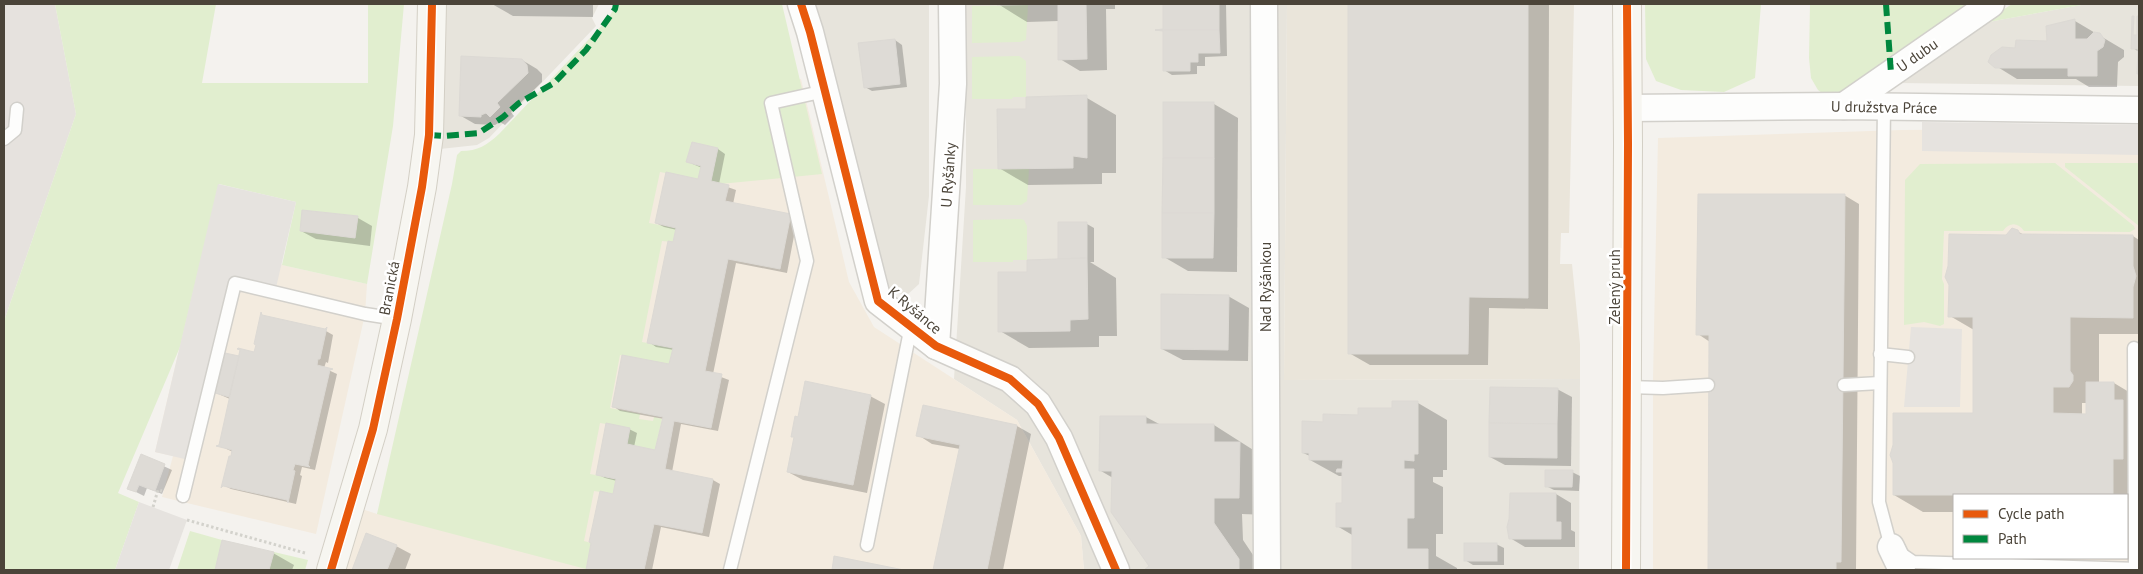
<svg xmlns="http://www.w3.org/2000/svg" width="2143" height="574" font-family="'PT Sans',sans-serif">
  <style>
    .residential { fill: #e7e4dc }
    .commercial { fill: #f3ebdf; fill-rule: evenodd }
    .industrial { fill: #e6e2de }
    .education { fill: #eae5da }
    .green { fill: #e1eecf; fill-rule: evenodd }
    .parking { fill: #e6e3df }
    .shadow { fill: #0003; fill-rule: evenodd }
    .building { fill: #dedbd6; stroke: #dcd9d4 }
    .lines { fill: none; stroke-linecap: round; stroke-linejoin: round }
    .lane-casing { stroke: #d2d0cb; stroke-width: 15 }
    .street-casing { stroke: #d2d0cb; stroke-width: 29 }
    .secondary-casing { stroke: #d3cfc5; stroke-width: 30 }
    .path { stroke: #d3d2cc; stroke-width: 3; stroke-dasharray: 2.5 2.5; stroke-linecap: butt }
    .lane { stroke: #fdfdfc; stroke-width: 12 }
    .street { stroke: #fdfdfc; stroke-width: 26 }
    .secondary { stroke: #f7f6f1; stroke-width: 28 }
    .quiet { stroke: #00873e; stroke-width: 6; stroke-dasharray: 12 6; stroke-linecap: butt }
    .cycleway-casing { stroke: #fff; stroke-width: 11 }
    .cycleway { stroke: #e8590c; stroke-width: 8 }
    .labels { text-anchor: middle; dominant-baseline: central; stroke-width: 5; stroke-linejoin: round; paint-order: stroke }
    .street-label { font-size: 15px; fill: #4b4439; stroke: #fff }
  </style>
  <rect width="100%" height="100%" fill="#f4f2ee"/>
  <g class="residential">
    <polygon points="445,4 599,4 592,18 596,26 489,138 477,145 440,149 444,85"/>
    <polygon points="813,4 929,4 929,196 919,284 907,295 892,293 883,285 874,255 835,76"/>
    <polygon points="966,4 1287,4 1284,380 1580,379 1579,570 1084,570 1081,536 1017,420 954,379 966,187"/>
    <polygon points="2087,4 2139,4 2139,86 1899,83 1983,23"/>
  </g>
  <g class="commercial">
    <polygon points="801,79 849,282 874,327 1017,420 1081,536 1084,570 346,570 362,509 377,514 670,111"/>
    <path d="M2139,128V570H1653V379L1658,138L1902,130ZM1954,495H2127V558H1954Z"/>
    <polygon points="218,184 282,265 367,284 365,314 316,534 162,497 173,456 155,452"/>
  </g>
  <polygon class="industrial" points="4,4 55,4 76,114 4,321"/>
  <polygon class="education" points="1287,4 1574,4 1569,233 1561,233 1560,264 1572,264 1580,344 1580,379 1284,380"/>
  <g class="green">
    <path d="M55,4H216L202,83H368V4H404L393,126L367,284L282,265L296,202L219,184L180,347L118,493L139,502L115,570H4V321L76,114ZM303,210L358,216L355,238L300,231Z"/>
    <path d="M617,4H782L822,174L720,184L711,181L718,148L692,142L686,162L701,166L698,179L660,172L649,223L676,228L673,242L662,241L642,342L673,348L669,364L620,355L610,408L640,414L639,419L653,421L654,417L662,419L655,450L627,444L630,428L600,423L590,474L616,479L613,494L594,491L584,541L591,543L586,569L377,514L452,184L457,155L461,151C478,151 487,145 499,134L607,20Z"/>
    <polygon points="1645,4 1761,4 1755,78 1724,92 1681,90 1656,81 1646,59"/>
    <polygon points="1810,4 1981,4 1855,93 1826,96 1818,90 1811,78 1809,58"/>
    <polygon points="2012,4 2087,4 1983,23"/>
    <polygon points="1028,5 1026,40 1020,42 972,43 972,6"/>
    <polygon points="1019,56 1026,61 1026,97 1013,97 1012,99 972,99 972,57"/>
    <path d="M2055,163L2134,226L2135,229L2130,232L2024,231C2018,222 2009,222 2003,231H1944L1942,279L1944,284V324L1940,326L1924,322L1904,325L1905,180L1920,164Z"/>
    <polygon points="2065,163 2139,163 2139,226 2065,167"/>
    <polygon points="973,169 1029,169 1027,201 1021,205 973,205"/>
    <polygon points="1021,219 1024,220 1027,226 1027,260 1013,260 1013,262 973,262 973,220"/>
    <polygon points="190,531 222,540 215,570 177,570"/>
    <polygon points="274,552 308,560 305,570 269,570"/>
  </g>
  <g class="parking">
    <polygon points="1922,122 2139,125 2139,155 1922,151"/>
    <polygon points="218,184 296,202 275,292 236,283 193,461 155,452"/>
    <polygon points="1911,327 1962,329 1960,407 1904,407"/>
    <polygon points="139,502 187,520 169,570 115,570"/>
  </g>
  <g class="shadow">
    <polygon points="492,4 593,4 593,17 513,16"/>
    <polygon points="998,4 1115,4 1115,9 1106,9 1107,70 1080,71 1060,59 1059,21 1027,22"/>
    <polygon points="1164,4 1226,4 1227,56 1205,57 1205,66 1197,66 1197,74 1172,75 1164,70"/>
    <polygon points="1350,4 1549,4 1548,309 1489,308 1488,365 1370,365 1349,353"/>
    <polygon points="2138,18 2139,18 2139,74 2139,52 2133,48 2138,36"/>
    <polygon points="2075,21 2124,50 2124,57 2118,62 2117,87 2089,87 2076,79 2017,79 1996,66 2017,49 2048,42"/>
    <polygon points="895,40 902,45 907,87 872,91 865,87"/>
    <polygon points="522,60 537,69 542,74 542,82 511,112 514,116 505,125 500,122 495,125 475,124 461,116"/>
    <polygon points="1087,98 1116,115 1116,173 1102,173 1102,184 1028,185 999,168 1027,110"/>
    <polygon points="1214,104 1238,118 1237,272 1188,271 1164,257"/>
    <polygon points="693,143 718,149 725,154 719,184 736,190 733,204 790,215 797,220 787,273 736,263 713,374 729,380 718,431 681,424 672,472 713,480 720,484 709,537 661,527 652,570 587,570 592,543 614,495 617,481 605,478 597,474 629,429 637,433 634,447 656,452 664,419 620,411 613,406 670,366 674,350 656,347 649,342 677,230 664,227 656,223 699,180 702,168 688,162"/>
    <polygon points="1844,195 1859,204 1856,569 1709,570 1710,342 1698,334"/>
    <polygon points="358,218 372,226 370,246 316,239 301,231"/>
    <polygon points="1087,224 1094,228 1094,262 1090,262 1116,278 1117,336 1099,336 1099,347 1029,348 1000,331 1028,273 1060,261"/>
    <path d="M2017,231L2026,236H2133L2139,240V334H2099V383H2114L2139,398V512H2127V495H1954V512H1923L1894,495L1974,414V330L1950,316L2007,236ZM2082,403H2087V415H2082Z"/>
    <polygon points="1228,296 1249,308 1248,361 1183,360 1162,349"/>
    <polygon points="326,331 333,335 328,363 326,362 324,368 337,374 315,470 302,467 300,475 302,476 296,504 231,489 223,485 233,452 220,446 230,399 216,393 240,357"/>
    <polygon points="1557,389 1572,397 1571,466 1505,465 1490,457"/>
    <polygon points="870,396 885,404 867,493 803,480 788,472 795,438 792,436 799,418"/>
    <polygon points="1394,402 1418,403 1447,420 1447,470 1443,470 1443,477 1433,477 1433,482 1443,487 1443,534 1436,534 1436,556 1457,568 1457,570 1354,570 1354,536 1337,526 1343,504 1343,476 1339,476 1310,460 1310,456 1303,453 1325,423 1394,409"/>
    <polygon points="1146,417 1161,425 1214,425 1269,460 1268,515 1242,514 1243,540 1263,570 1145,570 1151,566 1113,478 1101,471"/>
    <polygon points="1017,426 1031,434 1003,570 934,570 960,449 932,444 918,435"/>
    <polygon points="142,456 172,470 162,494 147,488 144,496 128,488"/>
    <polygon points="1572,472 1580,476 1579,491 1554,490 1546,486"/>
    <polygon points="1556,494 1571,503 1571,530 1575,532 1575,547 1525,547 1510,538"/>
    <polygon points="223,541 273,553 294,565 292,570 216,570"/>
    <polygon points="1496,544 1504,548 1504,565 1473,565 1465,560"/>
    <polygon points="396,546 411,554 405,570 353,570"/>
    <polygon points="835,557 897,570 833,570"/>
  </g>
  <g class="building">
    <polygon points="997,4 1058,4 997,5"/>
    <polygon points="1058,4 1086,4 1087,59 1058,60"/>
    <polygon points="1163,4 1219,4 1219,30 1155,30 1163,29"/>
    <polygon points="1348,4 1528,4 1528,298 1469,297 1468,354 1348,354"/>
    <polygon points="2132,16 2134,16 2133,35 2137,35 2137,16 2139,16 2139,74 2137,74 2138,49 2131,49"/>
    <polygon points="2075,19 2075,39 2087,39 2094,32 2100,33 2105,40 2103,47 2097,51 2097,76 2068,76 2068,68 1995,68 1988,62 1991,55 2002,47 2015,48 2016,40 2047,41 2046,26"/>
    <polygon points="1155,30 1219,30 1220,53 1198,53 1198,62 1190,62 1190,71 1163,71 1163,31"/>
    <polygon points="895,39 900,84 864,88 858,43"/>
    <polygon points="461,56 522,59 527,65 528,73 497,103 500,107 490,117 486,113 481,115 481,117 459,116"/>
    <polygon points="1087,95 1087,158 1073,156 1073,168 998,169 997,109 1026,109 1026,97"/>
    <rect x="1163" y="102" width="51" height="56"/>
    <polygon points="692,142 718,148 711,181 729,185 725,201 791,214 780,269 728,259 705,371 722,374 711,428 674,421 665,469 713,479 702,533 654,524 644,570 586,570 591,543 589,542 600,491 613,494 616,479 596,475 606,423 630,428 627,444 655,450 663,417 612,407 622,355 669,364 673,348 647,343 668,241 673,242 676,228 655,223 666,172 698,179 701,166 686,162"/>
    <polygon points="1163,158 1214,158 1214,213 1162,213"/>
    <polygon points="1698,194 1845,194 1841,562 1836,562 1836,570 1708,570 1709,335 1696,335"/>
    <polygon points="302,210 358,216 355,238 300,231"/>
    <polygon points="1162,213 1214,213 1213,258 1162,258"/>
    <polygon points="1058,222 1087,222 1087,258 1058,260"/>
    <polygon points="2012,228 2018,230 2020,234 2133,235 2133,266 2136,276 2133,287 2133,318 2070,317 2070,371 2073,375 2073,381 2069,387 2053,387 2053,413 2086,414 2086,382 2114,382 2114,400 2123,400 2123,459 2113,459 2113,495 1893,495 1893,463 1890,455 1893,445 1893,413 1973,413 1973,317 1948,317 1949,285 1945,277 1948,266 1949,234 2006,235"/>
    <polygon points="1085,258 1087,258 1088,319 1070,320 1070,331 998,332 998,272 1027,272 1027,260"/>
    <polygon points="1161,294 1229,295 1228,350 1161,349"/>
    <polygon points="261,312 262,315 325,329 327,327 320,359 318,359 317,365 333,369 330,370 308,465 310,467 295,464 293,470 295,471 288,503 287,500 223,486 221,488 229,456 231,456 232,450 216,446 219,445 240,350 237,349 238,348 254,352 256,345 254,344"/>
    <polygon points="225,353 239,356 229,397 215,393"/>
    <polygon points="805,381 871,395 853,485 787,472 794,437 791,437 795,416 798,417"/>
    <polygon points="1490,387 1558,388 1557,424 1489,423"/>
    <polygon points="1392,401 1418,401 1418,454 1414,454 1414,461 1404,460 1404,469 1414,469 1414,518 1407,518 1407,549 1428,549 1428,570 1352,570 1352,527 1336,527 1336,503 1342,503 1342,472 1336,472 1337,469 1342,469 1343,460 1309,460 1309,453 1302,453 1302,421 1323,422 1323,414 1358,415 1358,408 1392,408"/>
    <polygon points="923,405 1017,425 987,570 933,570 960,445 916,436"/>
    <polygon points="1100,416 1146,416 1146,424 1214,424 1214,442 1240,442 1239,498 1214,498 1214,523 1239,559 1239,570 1144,570 1149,566 1111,512 1112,471 1099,471"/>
    <polygon points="1489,423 1557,424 1557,458 1489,457"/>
    <polygon points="141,454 165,464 155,491 139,485 136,492 127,489"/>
    <polygon points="1545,470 1573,470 1572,487 1545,487"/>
    <polygon points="1510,493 1556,493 1556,522 1561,522 1561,539 1509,539 1507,527 1509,519"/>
    <polygon points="366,533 397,545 387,570 352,570"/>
    <polygon points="222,540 274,552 269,570 215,570"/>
    <rect x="1464" y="543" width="33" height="18"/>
    <polygon points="834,556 904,570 832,570"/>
  </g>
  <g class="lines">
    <defs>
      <g id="lane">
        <polyline points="1884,107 1879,502 1891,547 1913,562 2139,569"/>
        <polyline points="4,139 15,130 17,109"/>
        <polyline points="2134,348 2135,569"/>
        <polyline points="1880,354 1908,357"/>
        <polyline points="1844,385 1880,383"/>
        <polyline points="1627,387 1663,388 1708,385"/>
        <polyline points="183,496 235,283 365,314 397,319"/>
        <polyline points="867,545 911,326"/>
        <polyline points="730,570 807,261 771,103 825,91"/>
      </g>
      <g id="street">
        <polyline points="801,4 810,32 878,301 936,346 1010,379 1038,404 1059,438 1116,570"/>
        <polyline points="1264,4 1267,570"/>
        <polyline points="1844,106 1991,4"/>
        <polyline points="1628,108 1844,106 2139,110"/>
        <polyline points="936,346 953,84 952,4"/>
        <polyline points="1891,547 1902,570"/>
      </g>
      <g id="secondary">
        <polyline points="331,570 373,429 397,319 422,187 429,135 432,4"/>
        <polyline points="1626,570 1628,144 1627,4"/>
      </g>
    </defs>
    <use href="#lane" class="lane-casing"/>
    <use href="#street" class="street-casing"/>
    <use href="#secondary" class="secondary-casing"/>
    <g class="path">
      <polyline points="153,507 158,490 162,491"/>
      <polyline points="187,520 305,553"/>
    </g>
    <use href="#lane" class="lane"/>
    <use href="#street" class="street"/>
    <use href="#secondary" class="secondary"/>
    <g class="quiet">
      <polyline points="1886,4 1891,73"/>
      <polyline points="429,135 443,136 479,133 503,117 519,103 554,83 586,50 615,9 616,4"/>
    </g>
    <defs>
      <g id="cycleway">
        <polyline points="801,4 810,32 878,301 936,346 1010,379 1038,404 1059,438 1116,570"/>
        <polyline points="331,570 373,429 397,319 422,187 429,135 432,4"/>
        <polyline points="1626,570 1628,144 1627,4"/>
      </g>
    </defs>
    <use href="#cycleway" class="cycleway-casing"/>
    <use href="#cycleway" class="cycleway"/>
  </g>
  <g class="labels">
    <g class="street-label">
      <text transform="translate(1917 55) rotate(-35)">U dubu</text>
      <text transform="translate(1884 107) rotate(1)">U družstva Práce</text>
      <text transform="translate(948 175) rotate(-86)">U Ryšánky</text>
      <text transform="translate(1265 287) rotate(-90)">Nad Ryšánkou</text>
      <text transform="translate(1614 287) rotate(-90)">Zelený pruh</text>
      <text transform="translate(389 288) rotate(-79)">Branická</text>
      <text transform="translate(915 310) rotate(40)">K Ryšánce</text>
    </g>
  </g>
  <rect width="2143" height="574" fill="none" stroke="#4b4439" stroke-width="10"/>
  <rect x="1953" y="494" width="175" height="65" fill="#ffffff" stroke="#b7b4b0"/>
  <rect x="1963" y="510" width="25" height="8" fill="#e8590c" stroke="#b7b4b0"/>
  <text x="1998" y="519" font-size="15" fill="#4b4439">Cycle path</text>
  <rect x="1963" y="535" width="25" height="8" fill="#00873e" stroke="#b7b4b0"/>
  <text x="1998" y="544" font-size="15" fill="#4b4439">Path</text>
</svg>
